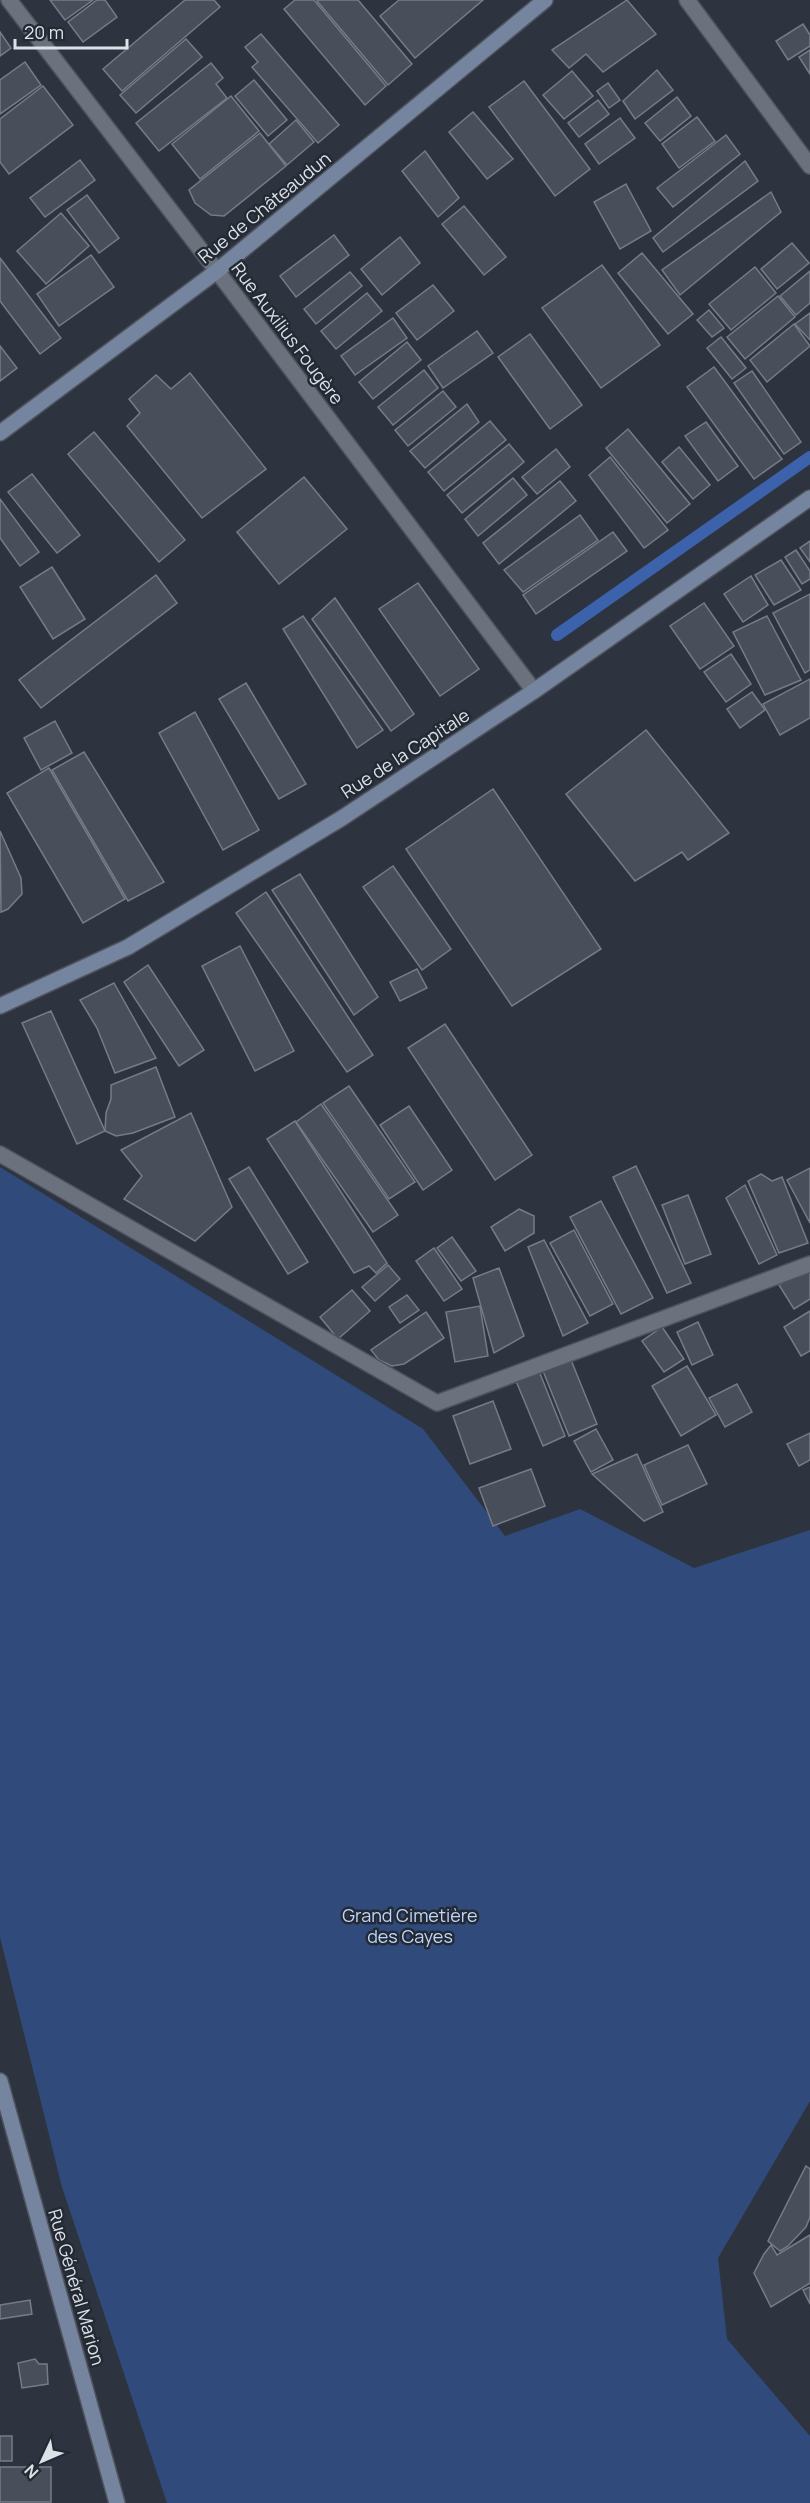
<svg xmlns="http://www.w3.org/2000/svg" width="810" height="2503" font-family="Manrope,sans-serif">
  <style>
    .green { fill: #304b7b }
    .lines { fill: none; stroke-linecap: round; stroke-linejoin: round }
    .stream { stroke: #3b62aa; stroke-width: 12 }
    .building { fill: #484f5a; stroke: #757c89; stroke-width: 1.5 }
    .street-casing { stroke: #4e525c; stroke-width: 18 }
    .secondary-casing { stroke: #4e525c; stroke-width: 18 }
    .street { stroke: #6b727e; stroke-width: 15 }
    .secondary { stroke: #7585a0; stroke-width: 15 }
    .labels { text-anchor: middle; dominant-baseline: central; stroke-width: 5; stroke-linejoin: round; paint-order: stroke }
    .street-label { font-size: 18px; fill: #dde1e8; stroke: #242a34 }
    .park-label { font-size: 18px; fill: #bed5fd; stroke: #242a34 }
  </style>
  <rect width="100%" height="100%" fill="#2e343f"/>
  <polygon class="green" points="0,1167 423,1429 505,1536 580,1509 694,1568 810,1530 810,2101 718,2258 727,2339 810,2436 810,2503 167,2503 62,2187 0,1937"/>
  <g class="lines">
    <polyline class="stream" points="557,635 810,457"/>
  </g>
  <g class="building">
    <polygon points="50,0 93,0 65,20"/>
    <polygon points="97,0 105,0 117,17 83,42 68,22"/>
    <polygon points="185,0 214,0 220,7 122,91 103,69"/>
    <polygon points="295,0 314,0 386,86 365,105 284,9"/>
    <polygon points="319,0 358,0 412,64 388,85 317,1"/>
    <polygon points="399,0 483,0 415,58 380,16"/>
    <polygon points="627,0 656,34 603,72 586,54 569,68 552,50"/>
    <polygon points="803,24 810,35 810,46 788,60 776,41"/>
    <polygon points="0,32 11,48 0,56"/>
    <polygon points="261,34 339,125 318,143 252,67 258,62 245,47"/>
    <polygon points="186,39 202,57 136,113 120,95"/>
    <polygon points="810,50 810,74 799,57"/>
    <polygon points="25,62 41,85 0,114 0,80"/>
    <polygon points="211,63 223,78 216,84 227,98 159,151 136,123"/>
    <polygon points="657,70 673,90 635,119 623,101"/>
    <polygon points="572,71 593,96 564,119 543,95"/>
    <polygon points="254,80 287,120 268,136 235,96"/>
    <polygon points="524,81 590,169 555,196 489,107"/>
    <polygon points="608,83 620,100 609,108 597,91"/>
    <polygon points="43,86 73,125 9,174 0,162 0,119"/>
    <polygon points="231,96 259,131 200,179 172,144"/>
    <polygon points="677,97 691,116 660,141 645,123"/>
    <polygon points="598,100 609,114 579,137 568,123"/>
    <polygon points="473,112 513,159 487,179 449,132"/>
    <polygon points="697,117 715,141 679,168 662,144"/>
    <polygon points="620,118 635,138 599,164 585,144"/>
    <polygon points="296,120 314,142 287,165 269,144"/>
    <polygon points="260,133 286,166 224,216 211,215 195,203 189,190"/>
    <polygon points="726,135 740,154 673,207 657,188"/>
    <polygon points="425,151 459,198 438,217 402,171"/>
    <polygon points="80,160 95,180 45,217 30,198"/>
    <polygon points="745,161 758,181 663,252 653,238"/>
    <polygon points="626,184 651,231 620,249 594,202"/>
    <polygon points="771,192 781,212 680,295 662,270"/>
    <polygon points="87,195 119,238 99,253 67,210"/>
    <polygon points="464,206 506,257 484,275 442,224"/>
    <polygon points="61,213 89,246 46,284 17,251"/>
    <polygon points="334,235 349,255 296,297 280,276"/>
    <polygon points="400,237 420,263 382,295 361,269"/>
    <polygon points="792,243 809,263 777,289 761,269"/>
    <polygon points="642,253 693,314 668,334 618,273"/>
    <polygon points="91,255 114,287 59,326 37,294"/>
    <polygon points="0,258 61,338 40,354 0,301"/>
    <polygon points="602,265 660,345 601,388 542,308"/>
    <polygon points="755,267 776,293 731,330 709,304"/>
    <polygon points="810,271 810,303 796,315 780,296"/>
    <polygon points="350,272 362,286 316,324 304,309"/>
    <polygon points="433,285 454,311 417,340 396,313"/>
    <polygon points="367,293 382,311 336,349 321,331"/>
    <polygon points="778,296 795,317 745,359 727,337"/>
    <polygon points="709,310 724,328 712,337 697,320"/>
    <polygon points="810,313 810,340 795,324"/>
    <polygon points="393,318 407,338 355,375 341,356"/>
    <polygon points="794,324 810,346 767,382 750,360"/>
    <polygon points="477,331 493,353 443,388 428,366"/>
    <polygon points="530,334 582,405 550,429 498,357"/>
    <polygon points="721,337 746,368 732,379 707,348"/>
    <polygon points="407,342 421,360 373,399 359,382"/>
    <polygon points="0,346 17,368 0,381"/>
    <polygon points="714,367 782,459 754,479 687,387"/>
    <polygon points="424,370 438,388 393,425 378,407"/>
    <polygon points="752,371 801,442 784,454 734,383"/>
    <polygon points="190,373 266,469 202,518 127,426 140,413 129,399 156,375 171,389"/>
    <polygon points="443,391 456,407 408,446 395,430"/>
    <polygon points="467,404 479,422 425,468 410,451"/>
    <polygon points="490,421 506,440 444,491 428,472"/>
    <polygon points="706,422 738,466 718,481 685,436"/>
    <polygon points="628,429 690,504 667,523 606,448"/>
    <polygon points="94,432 185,540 159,562 68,454"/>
    <polygon points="509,444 524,462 462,513 447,495"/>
    <polygon points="679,447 710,485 693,499 662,462"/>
    <polygon points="556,449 570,467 537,494 522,477"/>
    <polygon points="610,457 668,530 644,548 589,475"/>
    <polygon points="32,474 80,535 57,553 8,492"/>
    <polygon points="304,477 347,529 279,584 237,532"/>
    <polygon points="513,478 527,495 478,536 465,519"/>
    <polygon points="560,481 576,501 499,564 483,543"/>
    <polygon points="0,499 39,552 20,566 0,538"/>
    <polygon points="580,515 598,540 523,592 504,570"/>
    <polygon points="613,532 627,551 536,614 523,595"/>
    <polygon points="810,541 810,562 800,548"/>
    <polygon points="796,550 810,571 810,579 802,584 785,557"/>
    <polygon points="781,560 801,590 774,605 755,575"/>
    <polygon points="52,567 85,619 53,639 20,587"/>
    <polygon points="156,575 177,603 41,708 19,680"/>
    <polygon points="751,576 768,605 743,622 724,594"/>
    <polygon points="418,583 479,669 440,696 379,609"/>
    <polygon points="810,594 810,670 805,673 773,613"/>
    <polygon points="335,598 414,714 391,731 312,619"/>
    <polygon points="704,603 734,646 700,669 670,626"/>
    <polygon points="303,616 383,730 357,748 283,629"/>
    <polygon points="767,616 801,680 765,695 733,632"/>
    <polygon points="731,654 751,684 726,702 704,672"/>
    <polygon points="810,679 810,718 780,735 763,704"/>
    <polygon points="246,683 306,784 279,799 219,699"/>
    <polygon points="752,692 765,710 740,728 727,709"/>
    <polygon points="195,712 259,830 223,850 159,733"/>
    <polygon points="55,721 72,753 41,770 24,738"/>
    <polygon points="646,730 729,833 688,860 682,852 635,881 566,794"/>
    <polygon points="84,752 164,882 128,901 52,770"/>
    <polygon points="49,768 125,899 83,923 7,793"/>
    <polygon points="493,789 601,949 512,1006 406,849"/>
    <polygon points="0,831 21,878 22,894 8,909 1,912"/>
    <polygon points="393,866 451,949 422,970 363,887"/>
    <polygon points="300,874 378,997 354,1015 272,890"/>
    <polygon points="266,892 373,1055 347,1072 236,913"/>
    <polygon points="240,946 294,1051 255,1071 202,966"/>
    <polygon points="148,965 204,1050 179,1066 124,982"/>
    <polygon points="417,969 427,988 400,1001 390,982"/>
    <polygon points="114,983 156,1058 115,1073 97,1028 80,1000"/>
    <polygon points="51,1011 105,1131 77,1144 22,1023"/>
    <polygon points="445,1024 532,1155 495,1180 408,1048"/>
    <polygon points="156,1067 175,1117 133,1133 116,1136 105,1131 106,1113 111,1099 111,1085"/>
    <polygon points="349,1086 415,1182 389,1199 323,1103"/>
    <polygon points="321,1104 398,1215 373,1232 296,1122"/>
    <polygon points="409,1106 452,1170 423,1190 380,1125"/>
    <polygon points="191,1113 232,1207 195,1241 124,1199 142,1176 121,1150"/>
    <polygon points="295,1121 387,1263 376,1273 369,1266 354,1273 267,1139"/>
    <polygon points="636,1166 691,1283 667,1293 613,1177"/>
    <polygon points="249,1167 308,1262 288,1274 229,1179"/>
    <polygon points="810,1168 810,1223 787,1180"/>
    <polygon points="761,1174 772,1181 782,1177 808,1243 779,1253 748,1181"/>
    <polygon points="745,1185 777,1255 759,1264 726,1198"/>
    <polygon points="688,1195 711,1254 685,1264 662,1205"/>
    <polygon points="601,1201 653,1298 621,1314 570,1217"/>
    <polygon points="519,1209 534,1216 534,1233 505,1251 491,1227"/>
    <polygon points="574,1230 613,1304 590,1316 550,1243"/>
    <polygon points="452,1237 476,1271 461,1281 437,1248"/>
    <polygon points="544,1240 588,1323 563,1336 528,1247"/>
    <polygon points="434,1248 462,1289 444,1301 416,1261"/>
    <polygon points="388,1265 400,1279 375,1301 362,1287"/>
    <polygon points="810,1266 810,1299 794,1309 779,1285"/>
    <polygon points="499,1268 524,1336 494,1353 473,1278"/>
    <polygon points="352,1290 370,1311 338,1339 320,1317"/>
    <polygon points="407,1295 419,1310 400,1323 389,1307"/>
    <polygon points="480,1306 488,1356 455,1362 446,1312"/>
    <polygon points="810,1311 810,1351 801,1356 784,1327"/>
    <polygon points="426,1312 444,1338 404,1364 392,1366 379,1360 371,1350"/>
    <polygon points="698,1322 713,1355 692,1365 677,1332"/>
    <polygon points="662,1327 684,1359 664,1372 642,1341"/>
    <polygon points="571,1360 597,1424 569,1436 543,1371"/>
    <polygon points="687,1366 716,1415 681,1436 652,1386"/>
    <polygon points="539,1371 565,1436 543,1446 516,1381"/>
    <polygon points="737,1384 752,1412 725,1427 709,1398"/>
    <polygon points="493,1401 511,1449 470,1464 453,1416"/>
    <polygon points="596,1429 613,1460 591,1472 574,1441"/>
    <polygon points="810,1433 810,1460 799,1466 787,1444"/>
    <polygon points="688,1445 707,1484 662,1505 644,1465"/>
    <polygon points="637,1454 663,1512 644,1521 592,1474"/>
    <polygon points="531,1469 545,1506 493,1526 479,1488"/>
    <polygon points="806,2166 810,2169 810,2217 806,2227 788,2246 780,2251 768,2241"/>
    <polygon points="810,2235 810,2283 771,2307 754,2273 764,2254 771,2245 777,2255"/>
    <polygon points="810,2287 810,2304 803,2290"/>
    <polygon points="30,2300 32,2314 0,2319 0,2305"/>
    <polygon points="35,2359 39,2364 47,2364 48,2384 22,2388 18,2363"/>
    <rect x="0" y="2436" width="12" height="25"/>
    <rect x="0" y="2467" width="51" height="35"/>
  </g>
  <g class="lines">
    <defs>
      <g id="street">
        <polyline points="9,0 217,271 534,691"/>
        <polyline points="687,0 810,166"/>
        <polyline points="0,1154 437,1403 810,1264"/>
      </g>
      <g id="secondary">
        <polyline points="0,433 217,271 545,0"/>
        <polyline points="0,1006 128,947 342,818 534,691 810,498"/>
        <polyline points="0,2081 117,2503"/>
      </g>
    </defs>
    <use href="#street" class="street-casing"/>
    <use href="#secondary" class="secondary-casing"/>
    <use href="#street" class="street"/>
    <use href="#secondary" class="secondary"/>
  </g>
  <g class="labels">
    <g class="street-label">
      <text transform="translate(264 207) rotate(-39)">Rue de Châteaudun</text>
      <text transform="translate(288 333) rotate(53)">Rue Auxilius Fougère</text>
      <text transform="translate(405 753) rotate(-33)">Rue de la Capitale</text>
      <text transform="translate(77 2287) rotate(74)">Rue Général Marion</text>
    </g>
    <g class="park-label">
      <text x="410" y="1915">Grand Cimetière<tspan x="410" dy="21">des Cayes</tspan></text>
    </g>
  </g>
  <g transform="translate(42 2461) rotate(226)" stroke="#242a34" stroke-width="4.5" paint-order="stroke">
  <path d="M0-4.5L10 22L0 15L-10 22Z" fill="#dde1e8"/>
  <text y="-9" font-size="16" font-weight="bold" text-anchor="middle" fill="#dde1e8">N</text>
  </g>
  <path d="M15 39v9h112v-9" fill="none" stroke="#dde1e8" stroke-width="3"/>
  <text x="24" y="39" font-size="18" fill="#dde1e8" stroke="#242a34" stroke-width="4.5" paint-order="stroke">20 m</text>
</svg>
